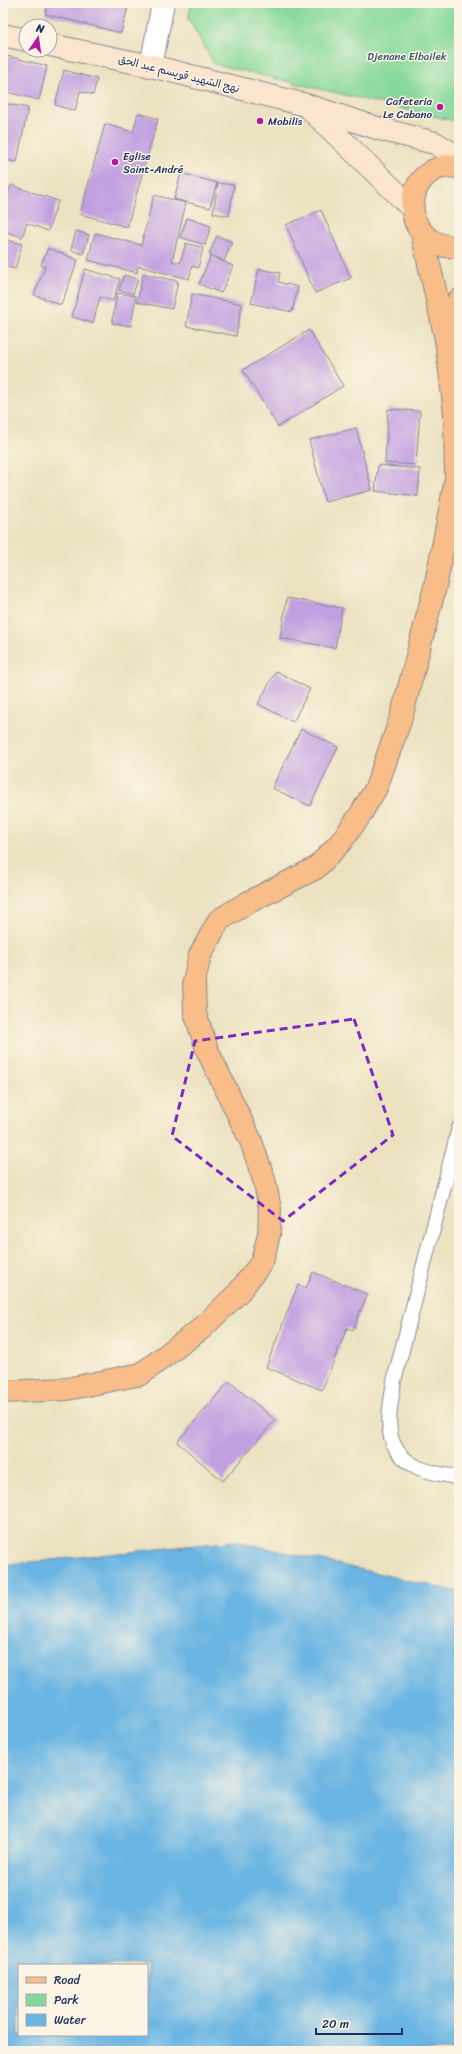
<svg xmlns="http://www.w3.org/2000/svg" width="462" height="2054" font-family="Sriracha,'Playpen Sans Arabic',sans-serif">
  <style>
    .green { fill: #86d99b; stroke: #50847c }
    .water { fill: #6ab5e3; stroke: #4272a0; fill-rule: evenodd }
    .building { fill: #c19fe1 }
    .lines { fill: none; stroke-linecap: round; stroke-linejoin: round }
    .service-casing { stroke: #848890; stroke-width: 16 }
    .tertiary-casing { stroke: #848890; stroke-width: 24 }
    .secondary-casing { stroke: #848890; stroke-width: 24 }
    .primary-casing { stroke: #848890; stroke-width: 24 }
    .service { stroke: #fff; stroke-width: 14 }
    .tertiary { stroke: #fff; stroke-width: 22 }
    .secondary { stroke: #fce5cf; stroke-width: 22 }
    .primary { stroke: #f8bd88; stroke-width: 22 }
    .marked { fill: none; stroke: #7b2cbf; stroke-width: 3; stroke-dasharray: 8 5; stroke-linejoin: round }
    .poi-dot { fill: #b5179e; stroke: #fcf5e5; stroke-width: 1.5 }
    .labels { text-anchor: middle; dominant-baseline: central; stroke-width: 3; stroke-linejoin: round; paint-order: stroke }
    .park-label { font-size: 11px; fill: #365a6d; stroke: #fcf5e5 }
    .street-label { font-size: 11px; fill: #1b2f5e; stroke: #fcf5e5 }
    .poi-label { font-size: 11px; fill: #1b2f5e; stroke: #fcf5e5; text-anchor: start }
  </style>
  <rect width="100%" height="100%" fill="#fcf5e5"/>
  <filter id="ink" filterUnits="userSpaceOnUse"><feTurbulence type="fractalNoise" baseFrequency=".025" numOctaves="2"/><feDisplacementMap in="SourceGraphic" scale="8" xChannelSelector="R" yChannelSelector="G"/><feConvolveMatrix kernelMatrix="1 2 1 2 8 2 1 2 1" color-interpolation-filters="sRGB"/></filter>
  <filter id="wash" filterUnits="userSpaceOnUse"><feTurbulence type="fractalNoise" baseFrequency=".012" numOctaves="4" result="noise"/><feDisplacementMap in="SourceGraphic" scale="16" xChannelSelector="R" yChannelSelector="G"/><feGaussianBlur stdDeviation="0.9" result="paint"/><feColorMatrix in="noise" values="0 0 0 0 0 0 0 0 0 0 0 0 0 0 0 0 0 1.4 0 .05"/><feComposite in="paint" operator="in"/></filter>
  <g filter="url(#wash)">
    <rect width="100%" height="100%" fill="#ece2c1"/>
    <polygon class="green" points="192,3 459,3 459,122 214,64 188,18"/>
    <path class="water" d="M236,1541L459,1592V2051H3V1565ZM19,1965H147V2035H19Z"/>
    <g id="blocks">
      <g class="building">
        <polygon points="48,3 129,3 121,33 45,14"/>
        <polygon points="3,55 47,66 39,100 3,91"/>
        <polygon points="64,70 97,79 93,95 80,91 75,111 55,105"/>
        <polygon points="3,103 28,108 17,162 3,160"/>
        <polygon points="138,113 158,119 127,227 80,214 105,124 133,132"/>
        <polygon points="181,173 217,183 210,208 174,199"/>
        <polygon points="218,183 234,185 229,216 213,213"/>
        <polygon points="11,185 58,201 48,231 27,223 22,237 3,231 3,209"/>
        <polygon points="154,195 186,203 172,261 180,263 186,243 203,248 198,268 192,266 189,279 138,266 137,273 88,260 95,233 141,245"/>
        <polygon points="321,210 351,278 315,293 286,225"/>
        <polygon points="187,218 211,226 205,245 180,237"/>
        <polygon points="76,231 89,235 83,254 71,250"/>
        <polygon points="217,236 232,242 224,261 209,254"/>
        <polygon points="3,239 22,244 15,269 3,265"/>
        <polygon points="48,248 78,260 61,305 34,295 45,267 41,265"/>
        <polygon points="211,256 233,266 221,293 199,284"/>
        <polygon points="85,269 120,279 113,301 100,297 93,323 72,317"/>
        <polygon points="259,269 280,273 278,282 298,287 292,312 251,303"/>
        <polygon points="143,274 178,281 172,309 137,302"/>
        <polygon points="124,275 138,279 133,294 119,290"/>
        <polygon points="117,293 136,296 131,326 112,323"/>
        <polygon points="192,294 242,304 236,336 186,326"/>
        <polygon points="309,330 343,386 278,427 243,370"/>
        <polygon points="388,409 420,411 416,465 385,463"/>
        <polygon points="356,428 372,490 325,502 309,440"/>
        <polygon points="378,465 420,469 418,496 375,491"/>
        <polygon points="287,598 342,608 335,648 280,638"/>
        <polygon points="276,671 310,689 293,722 258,704"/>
        <polygon points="301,729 338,747 310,806 272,788"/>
        <polygon points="313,1272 367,1294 353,1330 347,1328 322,1390 266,1367 298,1285 306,1288"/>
        <polygon points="229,1381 275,1420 223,1481 177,1442"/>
      </g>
    </g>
  </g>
  <g filter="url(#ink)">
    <use href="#blocks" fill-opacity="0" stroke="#848890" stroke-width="1"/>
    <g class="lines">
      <defs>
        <path id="service" d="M459,1128L394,1381C389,1416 380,1448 417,1467C429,1473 446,1475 459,1478"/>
        <polyline id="tertiary" points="151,66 163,3"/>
        <g id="secondary">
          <polyline points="3,35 26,40"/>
          <polyline points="50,45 151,66 306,105 380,129 435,143 450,152 455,166"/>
          <polyline points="309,108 412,208"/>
        </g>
        <g id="primary">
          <path d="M459,167C403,157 392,248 459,247"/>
          <polyline points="446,339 459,300"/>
          <polyline points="3,1392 67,1389 141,1374 201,1329 239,1292 262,1262 269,1234 270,1209 265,1183 251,1141 208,1052 195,1013 194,982 200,955 219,920 247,903 316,868 340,843 359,817 376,788 401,718 436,583 456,478 455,413 446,339 422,233"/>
        </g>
      </defs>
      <use href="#service" class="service-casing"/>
      <use href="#tertiary" class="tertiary-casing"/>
      <use href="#secondary" class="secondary-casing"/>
      <use href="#primary" class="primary-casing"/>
      <use href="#service" class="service"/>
      <use href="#tertiary" class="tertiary"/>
      <use href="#secondary" class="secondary"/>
      <use href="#primary" class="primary"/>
    </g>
  </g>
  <path class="marked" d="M354,1019L393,1135L283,1221L172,1136L195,1041Z"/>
  <g class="poi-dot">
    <circle cx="440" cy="107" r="4"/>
    <circle cx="260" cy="121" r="4"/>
    <circle cx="115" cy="162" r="4"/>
  </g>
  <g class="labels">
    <g class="park-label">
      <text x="407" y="56">Djenane Elbailek</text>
    </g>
    <g class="street-label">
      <text transform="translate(179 74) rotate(14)">نهج الشهيد قويسم عبد الحق</text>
    </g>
    <g class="poi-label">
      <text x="432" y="101" text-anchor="end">Cafeteria<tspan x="432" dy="13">Le Cabano</tspan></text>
      <text x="268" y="121">Mobilis</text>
      <text x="123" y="156">Eglise<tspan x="123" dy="13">Saint-André</tspan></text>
    </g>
  </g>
  <rect width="462" height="2054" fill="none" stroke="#fcf5e5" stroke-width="16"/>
  <rect x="18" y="1964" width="130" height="72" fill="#fcf5e5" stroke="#a2a6af"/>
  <rect x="26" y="1977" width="20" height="6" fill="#f8bd88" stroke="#a2a6af"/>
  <text x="54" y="1984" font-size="12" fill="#1b2f5e">Road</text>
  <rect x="26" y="1994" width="20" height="12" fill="#86d99b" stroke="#a2a6af"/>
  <text x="54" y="2004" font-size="12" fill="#1b2f5e">Park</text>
  <rect x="26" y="2014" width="20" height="12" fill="#6ab5e3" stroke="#a2a6af"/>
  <text x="54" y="2024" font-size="12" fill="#1b2f5e">Water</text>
  <g transform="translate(38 38) rotate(13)"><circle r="19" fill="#fcf5e5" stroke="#a2a6af"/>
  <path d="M0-3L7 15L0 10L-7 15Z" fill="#b5179e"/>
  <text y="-6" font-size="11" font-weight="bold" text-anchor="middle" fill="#1b2f5e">N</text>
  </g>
  <path d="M316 2028v6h86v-6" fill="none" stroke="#1b2f5e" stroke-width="2"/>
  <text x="322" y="2028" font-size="12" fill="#1b2f5e" stroke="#fcf5e5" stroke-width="3" paint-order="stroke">20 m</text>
</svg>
